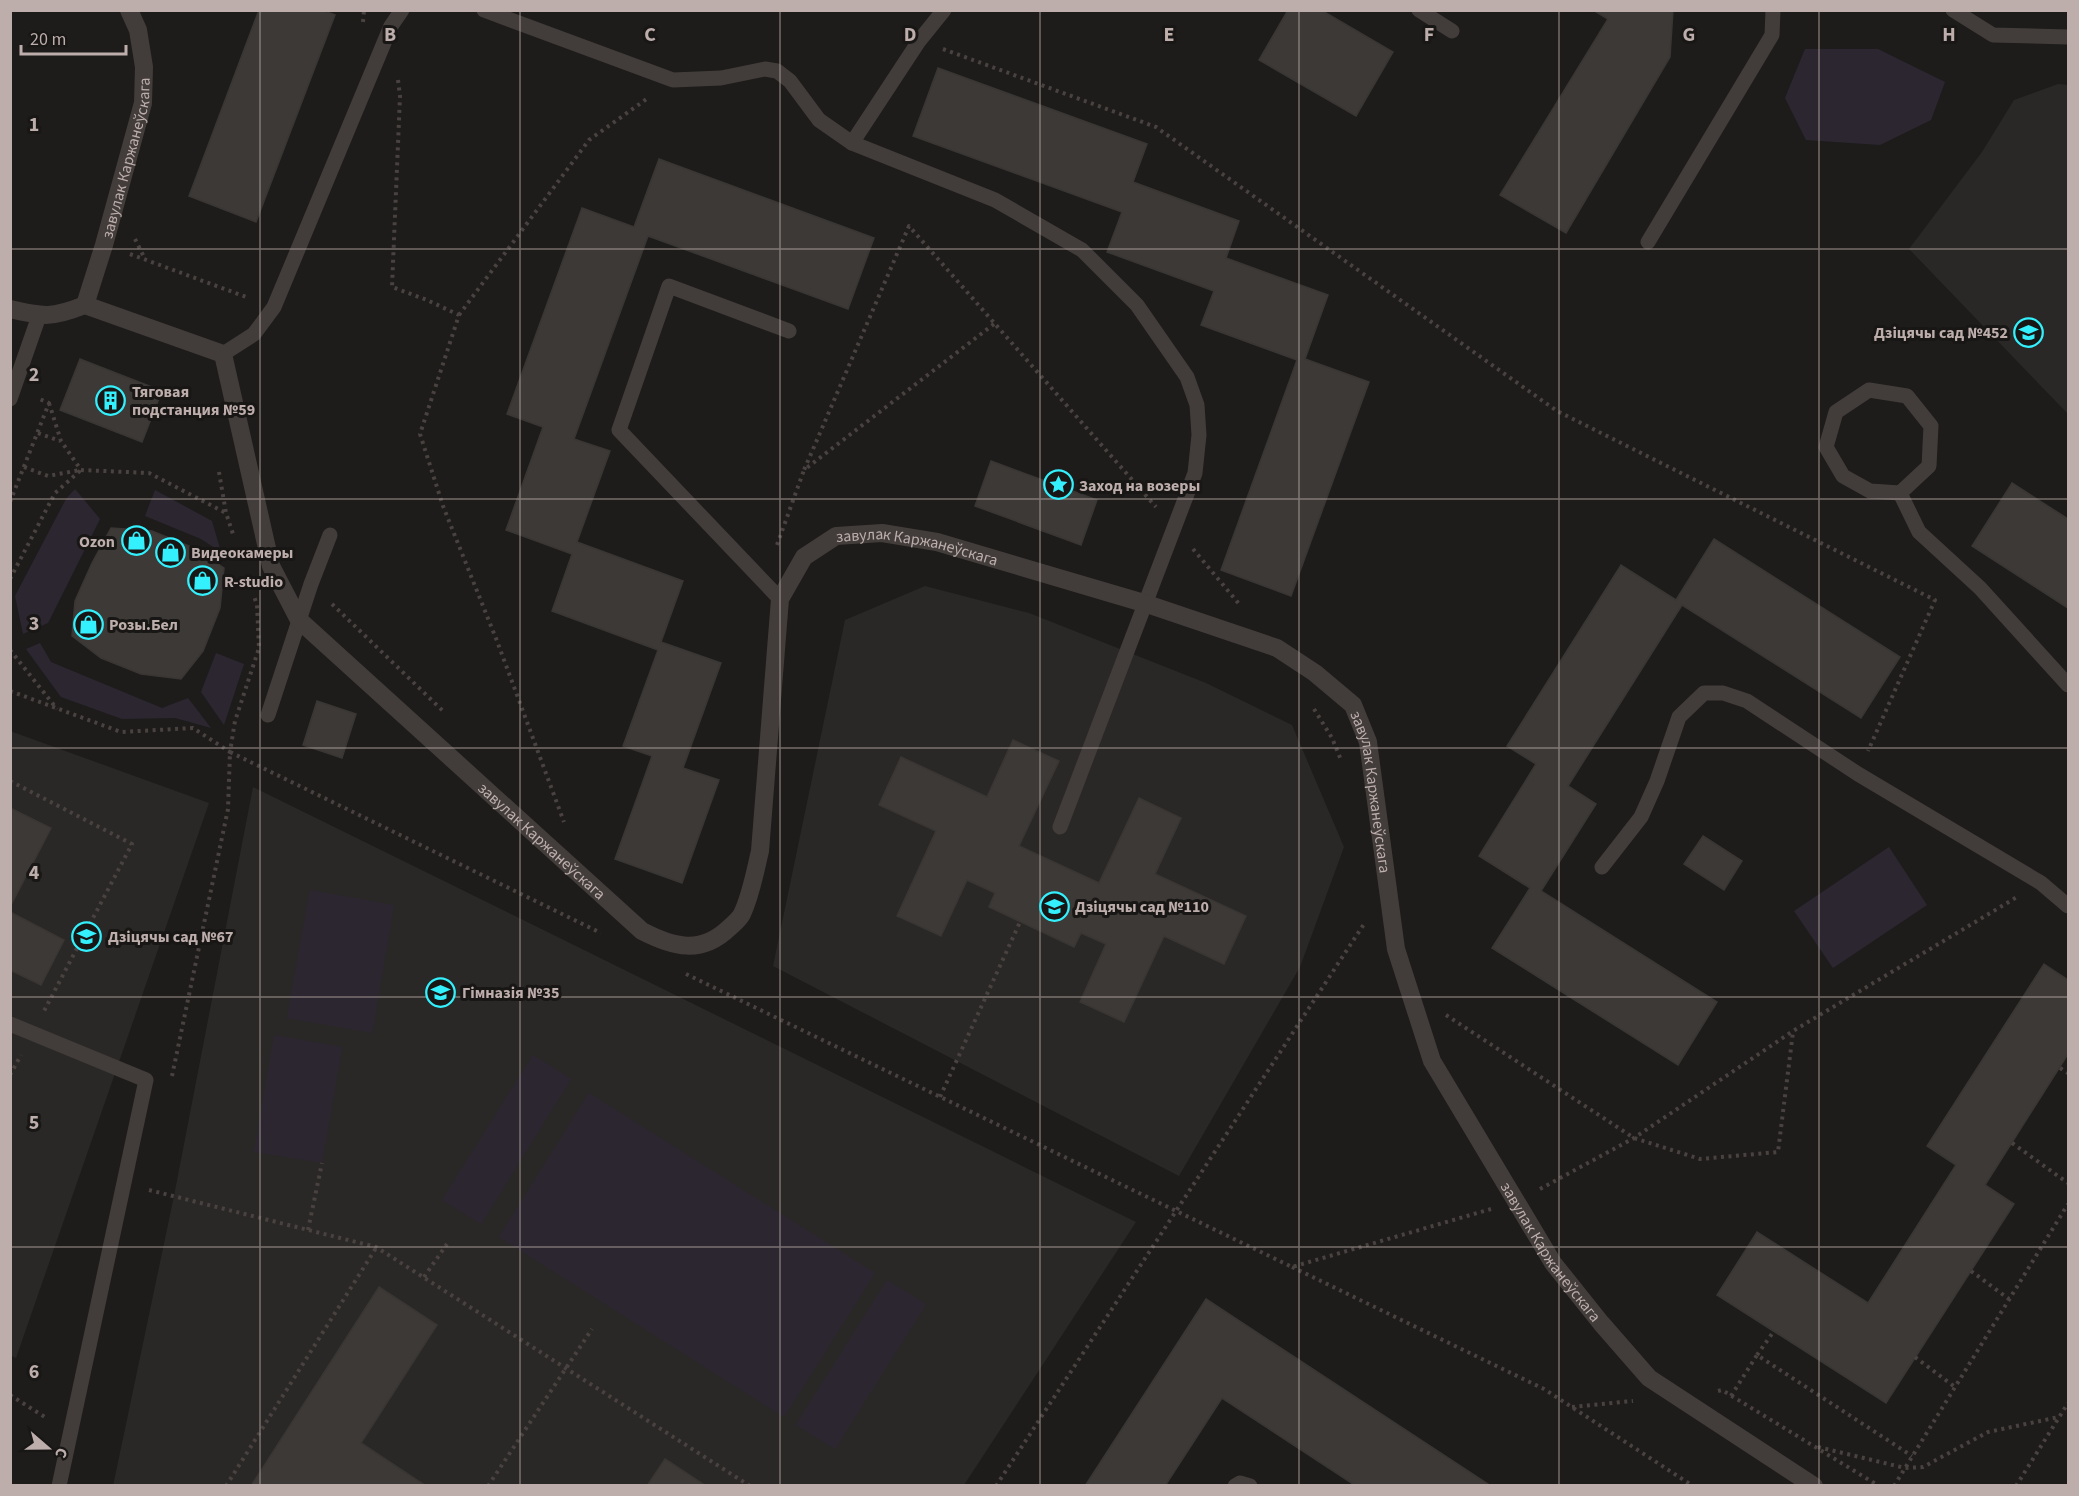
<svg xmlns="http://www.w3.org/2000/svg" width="2079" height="1496" font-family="'Source Sans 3',sans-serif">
<rect width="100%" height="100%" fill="#1d1c1a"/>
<g fill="#2a2826">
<path d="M2058,84l10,1v329l-159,-165 73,-97 32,-52z"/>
<path d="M925,586l104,27 177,70 86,42 52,122 -44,120 -121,209 -406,-210 72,-346z"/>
<path d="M10,731l199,72 -193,555 -6,-3z"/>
<path d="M253,787l883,435 -172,263 -851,1 61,-290z"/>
</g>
<g fill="#2c2631">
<path d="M1805,49h73l67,33 -14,38 -51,25 -74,-5 -21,-42z"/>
<path d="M75,489l25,30 -52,104 -25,11 -8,-38 51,-97z"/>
<path d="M155,490l57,31 9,31 -20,-13 -56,-23z"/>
<path d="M40,643l11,19 111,46 26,-10 23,30 -36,-10 -53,1 -61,-22 -35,-48z"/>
<path d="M216,653l28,11 -20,61 -23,-33z"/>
<path d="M1889,847l38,58 -94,63 -39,-57z"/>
<path d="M310,890l84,15 -22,128 -85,-15z"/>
<path d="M274,1035l68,12 -20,116 -68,-11z"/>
<path d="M533,1055l38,24 -90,145 -39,-24z"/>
<path d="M589,1093l286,180 -91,144 -285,-180z"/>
<path d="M887,1280l39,24 -91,145 -39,-24z"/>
</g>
<g fill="#3c3937" stroke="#393634" stroke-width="1.5">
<path d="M259,10h63l13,5 -79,207 -67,-26z"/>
<path d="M1288,10h33l72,42 -37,64 -97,-56z"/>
<path d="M1593,10h80l-3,47 -104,176 -66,-38 108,-176z"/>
<path d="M938,68l209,76 -14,38 106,39 -13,37 102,37 -23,64 64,23 -78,214 -70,-26 76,-210 -96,-35 13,-34 -107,-39 15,-40 -209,-76z"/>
<path d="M659,159l215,79 -26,71 -200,-73 -74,203 36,12 -33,91 106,39 -22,61 60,21 -38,105 36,12 -37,103 -67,-24 37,-103 -29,-10 35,-96 -106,-39 20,-57 -66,-24 37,-103 -36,-13 75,-206 52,19z"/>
<path d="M80,359l82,32 -20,51 -82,-32z"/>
<path d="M991,461l106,39 -16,45 -106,-39z"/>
<path d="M2012,483l56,36v89l-96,-62z"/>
<path d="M111,528l41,3 44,18 28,19 -4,40 -17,43 -22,28 -40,-5 -40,-16 -29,-22 3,-35 17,-38z"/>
<path d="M1714,539l186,118 -39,61 -179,-113 -114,181 28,18 -55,87 176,111 -39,63 -186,-117 38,-60 -51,-32 57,-92 -29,-18 114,-181 55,35z"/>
<path d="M317,701l39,13 -14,44 -39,-13z"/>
<path d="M1013,740l46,21 -40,85 80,37 40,-85 42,20 -26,56 91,42 -22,48 -60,-28 -40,86 -44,-20 26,-58 -25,-11 -7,14 -85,-40 6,-14 -28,-13 -26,56 -44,-20 39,-85 -57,-26 22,-48 86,40z"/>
<path d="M10,808l41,20 -41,79z"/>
<path d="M1703,836l39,25 -18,29 -40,-26z"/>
<path d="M10,912l54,28 -23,45 -31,-15z"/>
<path d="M2044,964l24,16v74l-83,131 29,19 -128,199 -169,-108 40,-63 111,71 88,-138 -29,-19z"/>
<path d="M379,1287l58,38 -76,118 65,43h-175z"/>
<path d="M1206,1299l285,187h-135l-134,-88 -57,88h-80z"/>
<path d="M665,1459l41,27h-59z"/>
</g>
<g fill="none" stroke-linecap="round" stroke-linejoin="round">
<g stroke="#494241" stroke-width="4" stroke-dasharray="3 4.5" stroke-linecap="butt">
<path d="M363,22l1,-12"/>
<path d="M943,49l213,78 401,284 378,189 -67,151"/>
<path d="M398,80l2,16 -8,191 35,13 32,15 -39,119 23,72 54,135 67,181"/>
<path d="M135,239l10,20"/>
<path d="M130,254l119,44"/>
<path d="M459,315l130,-175 59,-42"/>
<path d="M994,324l-190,146 105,-244 247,281"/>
<path d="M49,403l12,38 20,29 68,3 77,40"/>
<path d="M38,433l22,8"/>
<path d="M24,467l24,9 32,-6"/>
<path d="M219,472l7,41 8,24"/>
<path d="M10,502l39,-99 -12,-5"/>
<path d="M777,545l27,-75"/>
<path d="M1193,549l47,56"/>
<path d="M10,579l45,-86 26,-23"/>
<path d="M332,604l111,107"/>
<path d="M10,650l47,59"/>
<path d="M10,691l111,41 72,-4 37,24 5,-31 24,-73 -2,-43 -3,-9"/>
<path d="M1314,709l18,29 9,22"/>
<path d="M10,781l122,63 -88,167"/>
<path d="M686,974l606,293 199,-58"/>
<path d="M1446,1015l188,123 66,21 78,-7 15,-120"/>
<path d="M2060,1068l8,5"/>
<path d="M10,1075l11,-20"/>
<path d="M172,1076l56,-267 2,-57 371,181"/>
<path d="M940,1097l80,-175"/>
<path d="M2012,1143l56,40"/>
<path d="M1540,1189l94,-51 159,-107 224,-134"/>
<path d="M149,1190l227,57 374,239"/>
<path d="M308,1230l14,-67"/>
<path d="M1292,1267l252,122 149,97"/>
<path d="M1971,1271l38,28"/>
<path d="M424,1277l23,-33"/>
<path d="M1757,1355l17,-24"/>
<path d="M1915,1357l40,30"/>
<path d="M1718,1391l4,-1 157,96"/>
<path d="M10,1395l38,24"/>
<path d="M1731,1396l26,-41 155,101"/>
<path d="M1572,1407l61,-6"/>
<path d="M1818,1447l87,21 18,-1 65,-35 71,-15"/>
<path d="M226,1486l150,-238"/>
<path d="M488,1486l104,-157"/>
<path d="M996,1486l368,-562"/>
<path d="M1894,1486l174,-282"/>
<path d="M2016,1486l52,-83"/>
</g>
<g stroke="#423d3b" stroke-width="15">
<path d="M484,10l189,70 48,-2 44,-9 12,2 13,10 29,39 33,23 143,57 87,50 55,55 50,72 10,28 2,30 -4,38 -135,354"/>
<path d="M1419,10l33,21"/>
<path d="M1953,10l40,25 75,2"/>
<path d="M852,143l67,-102 25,-31"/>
<path d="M1648,242l124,-207 1,-25"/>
<path d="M223,354l31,-20 20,-27 117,-281 11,-16"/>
<path d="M1869,390l38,6 24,30 -2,40 -29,27 -30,-2 -27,-15 -17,-29 10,-35z"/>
<path d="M10,399l29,-83"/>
<path d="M1900,493l19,39 61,56 88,97"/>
<path d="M780,599l-161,-169 50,-144 120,45"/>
<path d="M268,715l43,-131 19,-49"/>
<path d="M1602,867l39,-50 16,-36 22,-64 25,-24h19l24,8 111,73 183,109 27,23"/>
<path d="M10,1024l136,56 -87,406"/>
<path d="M1235,1486l5,-3 10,3"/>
</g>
<g stroke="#423d3b" stroke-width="18">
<path id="s1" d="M85,305l19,-60 39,-142 1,-36 -6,-37 -9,-20"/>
<path id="s2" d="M10,309c34,8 42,9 75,-4l138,49 48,212 28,54 343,311c31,16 59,24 87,-3 4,-4 10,-8 13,-14 9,-19 13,-42 18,-63l20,-252 24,-42 32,-21 46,-3 55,9 210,62 130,44 38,25 38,32 15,37 28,207 36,112 121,202 48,60 48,55 165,108"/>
</g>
</g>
<path fill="none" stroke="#bdaeac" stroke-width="1.5" stroke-opacity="0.55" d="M260,10v1476M520,10v1476M780,10v1476M1040,10v1476M1299,10v1476M1559,10v1476M1819,10v1476M10,249h2058M10,499h2058M10,748h2058M10,997h2058M10,1247h2058"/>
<defs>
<symbol id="school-ring" viewBox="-11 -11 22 22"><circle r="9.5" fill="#181715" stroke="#33f0fc" stroke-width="1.5"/><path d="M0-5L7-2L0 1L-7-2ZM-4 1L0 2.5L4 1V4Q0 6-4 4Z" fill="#33f0fc"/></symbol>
<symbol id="building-ring" viewBox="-11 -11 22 22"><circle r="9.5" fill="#181715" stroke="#33f0fc" stroke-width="1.5"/><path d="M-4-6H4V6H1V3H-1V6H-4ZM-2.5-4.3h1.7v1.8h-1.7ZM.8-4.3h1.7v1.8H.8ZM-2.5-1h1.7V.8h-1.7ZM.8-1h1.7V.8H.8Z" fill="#33f0fc"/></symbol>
<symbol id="sight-ring" viewBox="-11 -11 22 22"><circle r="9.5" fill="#181715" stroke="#33f0fc" stroke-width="1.5"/><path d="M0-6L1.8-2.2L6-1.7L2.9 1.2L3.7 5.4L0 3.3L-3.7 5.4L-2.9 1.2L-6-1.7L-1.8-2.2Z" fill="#33f0fc"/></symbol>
<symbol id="shop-ring" viewBox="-11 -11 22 22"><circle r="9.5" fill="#181715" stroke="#33f0fc" stroke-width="1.5"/><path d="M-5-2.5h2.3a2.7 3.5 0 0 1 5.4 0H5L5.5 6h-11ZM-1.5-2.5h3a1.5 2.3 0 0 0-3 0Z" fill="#33f0fc"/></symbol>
</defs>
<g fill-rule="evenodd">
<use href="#school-ring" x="2012" y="316" width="33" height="33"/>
<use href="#building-ring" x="94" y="384" width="33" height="33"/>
<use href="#sight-ring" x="1042" y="468" width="33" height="33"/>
<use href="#shop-ring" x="120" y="524" width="33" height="33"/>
<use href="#shop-ring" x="154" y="536" width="33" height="33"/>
<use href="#shop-ring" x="186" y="564" width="33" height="33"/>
<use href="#shop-ring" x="72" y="608" width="33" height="33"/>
<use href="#school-ring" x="1038" y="890" width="33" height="33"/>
<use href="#school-ring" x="70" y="920" width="33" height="33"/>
<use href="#school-ring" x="424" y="976" width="33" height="33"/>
</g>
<g text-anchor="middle" stroke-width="6" stroke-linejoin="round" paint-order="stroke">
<g font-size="16" fill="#bdaeac" stroke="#181715">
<text dy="6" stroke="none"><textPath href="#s1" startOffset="153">завулак Каржанеўскага</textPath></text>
<text dy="6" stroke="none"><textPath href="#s2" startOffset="1566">завулак Каржанеўскага</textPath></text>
<text dy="6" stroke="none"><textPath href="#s2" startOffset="2126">завулак Каржанеўскага</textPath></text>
<text dy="6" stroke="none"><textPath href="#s2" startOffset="830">завулак Каржанеўскага</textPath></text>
<text dy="6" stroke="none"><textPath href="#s2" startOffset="2628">завулак Каржанеўскага</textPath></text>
</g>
<g font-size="16" font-weight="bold" fill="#bdaeac" stroke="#181715" text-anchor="start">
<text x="2008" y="338" text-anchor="end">Дзіцячы сад №452</text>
<text x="132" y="397">Тяговая<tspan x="132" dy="18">подстанция №59</tspan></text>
<text x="1079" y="491">Заход на возеры</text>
<text x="115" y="547" text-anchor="end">Ozon</text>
<text x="191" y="558">Видеокамеры</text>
<text x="224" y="587">R-studio</text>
<text x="109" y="630">Розы.Бел</text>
<text x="1075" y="912">Дзіцячы сад №110</text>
<text x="108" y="942">Дзіцячы сад №67</text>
<text x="462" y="998">Гімназія №35</text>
</g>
</g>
<g font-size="20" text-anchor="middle" font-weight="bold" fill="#bdaeac" stroke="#181715" stroke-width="6" stroke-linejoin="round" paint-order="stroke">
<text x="390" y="41">B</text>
<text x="650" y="41">C</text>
<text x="910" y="41">D</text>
<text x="1169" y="41">E</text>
<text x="1429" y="41">F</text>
<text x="1689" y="41">G</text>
<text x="1949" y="41">H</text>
<text x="34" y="131">1</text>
<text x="34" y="381">2</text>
<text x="34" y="630">3</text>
<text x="34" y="879">4</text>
<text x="34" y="1129">5</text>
<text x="34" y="1378">6</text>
</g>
<rect width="2079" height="1496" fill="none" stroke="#bdaeac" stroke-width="24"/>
<g transform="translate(48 1448) rotate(110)" stroke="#181715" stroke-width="4.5" paint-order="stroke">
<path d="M0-4.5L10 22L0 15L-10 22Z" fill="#bdaeac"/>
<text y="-9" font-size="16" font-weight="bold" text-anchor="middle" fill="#bdaeac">С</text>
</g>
<path d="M21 45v9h105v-9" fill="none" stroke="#bdaeac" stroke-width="3"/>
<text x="30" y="45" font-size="18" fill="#bdaeac" stroke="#181715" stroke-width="4.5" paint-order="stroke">20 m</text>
</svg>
